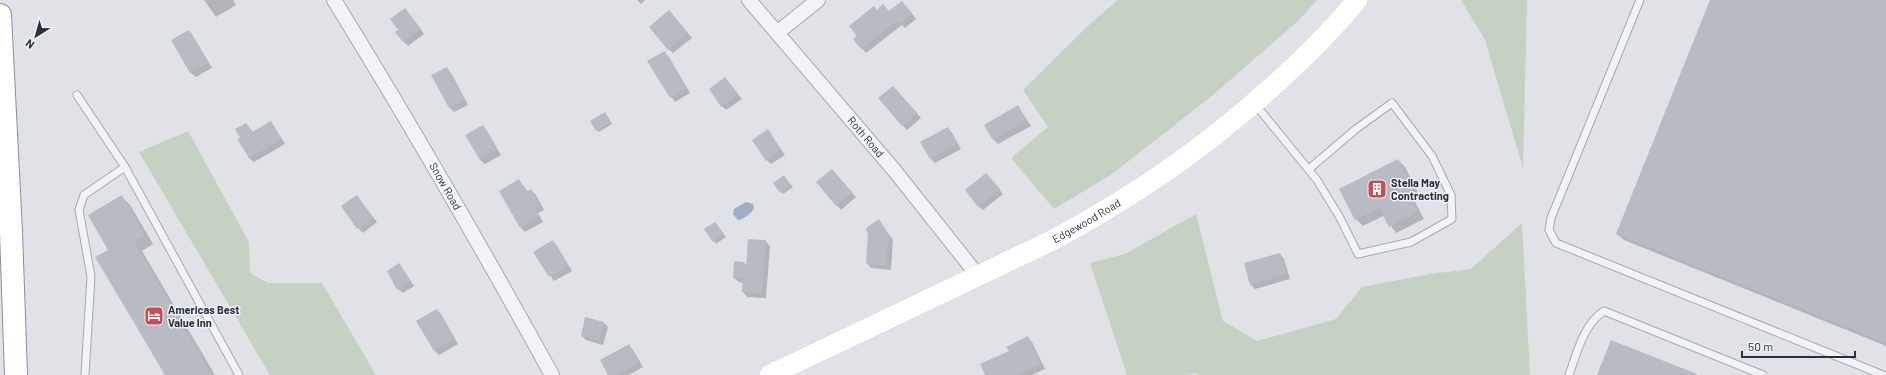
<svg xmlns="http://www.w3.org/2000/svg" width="1886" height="375" font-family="Barlow,sans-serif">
<rect width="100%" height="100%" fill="#e0e2e8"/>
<g fill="#c5d1c2">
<path d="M1118,0h199l-18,20 -86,75 -101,79 -58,35 -43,-51 37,-31 -25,-37 70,-69z"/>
<path d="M1461,0h66l-4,168 -38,-128z"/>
<path d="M188,131l61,111 1,31 18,10h54l54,92h-106l-131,-223z"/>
<path d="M1196,214l27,107 34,20 79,-22 26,-32 68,-13 41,-5 51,-46 8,152h-332l-2,-2 -9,2h-60l-37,-112 35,-9z"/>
</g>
<path fill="#9eaec5" d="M746,202l7,2 1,4c-2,5 -10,11 -16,12l-5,-6 1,-5z"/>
<g fill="#0003">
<path d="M204,0h29l3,5 -20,12z"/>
<path d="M637,0h8l-4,4z"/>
<path d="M1711,0h175v346l-262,-106 -7,-6z"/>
<path d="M906,6l10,13 -11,9 -3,-3 -36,28 -12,-14 23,-28 12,1z"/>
<path d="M405,9l19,25 -16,12 -5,-5 -3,-11z"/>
<path d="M669,11l23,27 -19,15 -5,-4z"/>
<path d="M189,31l4,5 19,32 -16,9 -5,-4 -19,-32z"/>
<path d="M665,53l4,4 21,36 -15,9 -26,-40z"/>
<path d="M446,68l5,5 17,32 -14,7 -5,-5z"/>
<path d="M725,78l17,21 -16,11 -4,-4z"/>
<path d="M897,91l24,27 -14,12 -28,-32z"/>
<path d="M1018,106l13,20 -33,18 -5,-5z"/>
<path d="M605,113l7,11 -13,8 -2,-2z"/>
<path d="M271,122l14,22 -31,18 -5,-4 -8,-20 5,-14 7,8z"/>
<path d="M483,127l4,4 14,24 -16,9 -5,-4z"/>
<path d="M948,128l4,5 9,16 -26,14 -4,-4 -9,-17z"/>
<path d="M768,131l17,24 -14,9 -4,-4z"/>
<path d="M1398,160l7,7 15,30 -6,3 10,19 -28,14 -13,-17 -20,10 -7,-7 -15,-30z"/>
<path d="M836,175l20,22 -15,13 -4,-5z"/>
<path d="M786,179l7,8 -10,7 -2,-2z"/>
<path d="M991,179l12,15 -20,16 -5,-4z"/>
<path d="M519,180l9,12 3,-2 5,5 8,15 -6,3 5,9 -18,10 -4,-4 -21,-37z"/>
<path d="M357,196l20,26 -14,11 -5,-5z"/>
<path d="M122,197l8,8 23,39 -11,7 73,124h-49l-56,-125z"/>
<path d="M878,220l15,20 -2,30 -20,-2 -4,-5z"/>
<path d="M715,223l11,14 -10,7 -10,-15z"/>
<path d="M553,241l4,5 15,25 -18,10 -19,-29z"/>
<path d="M765,241l5,5 -4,52 -19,-1 -4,-5 1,-9 -5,-1 -5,-4 13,-12z"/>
<path d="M1280,254l4,5 6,20 -35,10 -4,-4z"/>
<path d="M399,265l15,21 -11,7 -5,-4z"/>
<path d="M436,310l5,4 17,30 -19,11 -4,-4 -18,-30z"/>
<path d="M603,322l5,5 -5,18 -17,-5 -4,-4z"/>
<path d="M1028,338l4,4 13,27 -13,6h-46z"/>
<path d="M629,345l4,5 10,17 -14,8h-20z"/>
</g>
<g fill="#b7bbc4">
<path d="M1710,0h176v343l-270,-109z"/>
<path d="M902,1l10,13 -12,10 -3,-3 -36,28 -8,-10 4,-3 -8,-10 25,-20 3,4 6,-6 6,7z"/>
<path d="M405,8l16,21 -18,13 -8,-10 3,-2 -8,-11z"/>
<path d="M669,10l19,23 -20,17 -19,-23z"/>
<path d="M189,30l19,33 -18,10 -19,-33z"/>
<path d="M665,51l21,37 -16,10 -23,-37z"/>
<path d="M447,67l17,33 -15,8 -18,-33z"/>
<path d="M725,77l13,17 -17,13 -12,-18z"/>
<path d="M893,86l24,27 -15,13 -24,-28z"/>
<path d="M1018,105l9,16 -34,19 -9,-15z"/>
<path d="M605,112l6,10 -15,9 -6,-10z"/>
<path d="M271,121l11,18 -33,19 -12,-19 3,-1 -5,-9 11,-6 6,9z"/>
<path d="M483,125l14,25 -17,10 -15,-25z"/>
<path d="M948,127l10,17 -28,15 -10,-17z"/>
<path d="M768,129l13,21 -15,11 -14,-21z"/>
<path d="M1398,159l16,31 -6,3 10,19 -29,15 -10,-19 -24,12 -16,-31z"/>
<path d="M832,169l20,23 -16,14 -20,-24z"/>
<path d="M986,173l14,16 -22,18 -13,-17z"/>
<path d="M784,175l7,10 -11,8 -7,-10z"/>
<path d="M519,179l7,13 5,-3 9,16 -5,3 5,9 -20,11 -21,-37z"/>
<path d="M122,195l23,41 -11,6 78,133h-47l-70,-118 13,-7 -20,-35z"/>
<path d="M357,195l16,23 -16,11 -16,-23z"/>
<path d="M879,219l10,16 -3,31 -20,-2 2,-30 -2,-6z"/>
<path d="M715,222l9,12 -11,8 -9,-13z"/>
<path d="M748,239l18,1 -4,54 -20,-2 1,-13 -10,-1 1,-17 10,1 2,3z"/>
<path d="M553,240l15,26 -19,11 -16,-25z"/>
<path d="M1280,253l6,21 -36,11 -6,-22z"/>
<path d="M399,263l12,18 -14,9 -10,-19z"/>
<path d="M437,309l18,30 -21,12 -18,-30z"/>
<path d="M585,317l19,5 -5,19 -18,-5z"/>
<path d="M1028,336l13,28 -23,11h-33l-5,-11 29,-13 -3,-4z"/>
<path d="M1611,340l86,34v1h-100z"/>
<path d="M629,344l10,19 -22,12h-9l-8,-15z"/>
</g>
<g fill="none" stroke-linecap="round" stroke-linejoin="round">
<defs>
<g id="lane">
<path d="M1640,0l-89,218 -2,12 7,13 327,132"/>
<path d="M77,95l48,72 114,208"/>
<path d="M1255,104l62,76 22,36 19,38 53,-12 41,-23 -1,-24 -19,-39 -40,-53 -36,26 -47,40"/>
<path d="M85,375l6,-99 -12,-66 5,-15 41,-28"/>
<path d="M1569,375c8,-22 14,-50 35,-64l159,64"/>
</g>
<g id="street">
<path id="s1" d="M334,0c76,123 148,248 218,375"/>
<path id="s2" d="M749,0l145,170 85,107"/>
<path d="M777,33l41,-33"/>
</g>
<path id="highway" d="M0,15l11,217 5,143"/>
</defs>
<use href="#lane" stroke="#a6a9b2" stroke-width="9"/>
<use href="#street" stroke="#a6a9b2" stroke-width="16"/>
<use href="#highway" stroke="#888f9d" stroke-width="24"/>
<use href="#lane" stroke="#f2f3f6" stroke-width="7"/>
<use href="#street" stroke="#f2f3f6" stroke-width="14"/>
<path stroke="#fff" stroke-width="20" id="s3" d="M770,375l283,-135c82,-44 150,-91 219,-153 30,-27 60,-56 85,-87"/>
<use href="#highway" stroke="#fff" stroke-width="22"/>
</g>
<defs>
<symbol id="building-square" viewBox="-11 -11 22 22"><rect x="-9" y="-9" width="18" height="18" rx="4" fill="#c34f59" stroke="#eff1f5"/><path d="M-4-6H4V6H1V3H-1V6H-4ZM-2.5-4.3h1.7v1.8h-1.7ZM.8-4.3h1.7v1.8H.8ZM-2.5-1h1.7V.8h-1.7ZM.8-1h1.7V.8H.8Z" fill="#fff"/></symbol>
<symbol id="hotel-square" viewBox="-11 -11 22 22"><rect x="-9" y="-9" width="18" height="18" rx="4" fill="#c34f59" stroke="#eff1f5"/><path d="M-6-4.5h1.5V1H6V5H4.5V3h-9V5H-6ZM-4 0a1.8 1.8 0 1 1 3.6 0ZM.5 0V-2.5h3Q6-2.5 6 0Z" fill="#fff"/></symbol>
</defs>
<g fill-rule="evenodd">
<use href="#building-square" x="1366" y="178" width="22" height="22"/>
<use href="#hotel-square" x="143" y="305" width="22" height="22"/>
</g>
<g text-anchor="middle" stroke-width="3" stroke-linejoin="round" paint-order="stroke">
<g font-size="11" fill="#2a303e" stroke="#eff1f5">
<text dy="4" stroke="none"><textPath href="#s2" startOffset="180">Roth Road</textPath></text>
<text dy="4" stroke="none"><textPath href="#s1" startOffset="217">Snow Road</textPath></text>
<text dy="4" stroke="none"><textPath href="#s3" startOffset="352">Edgewood Road</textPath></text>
</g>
<g font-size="11" font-weight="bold" fill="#2a303e" stroke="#eff1f5" text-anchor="start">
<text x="1391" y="187">Stella May<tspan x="1391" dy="13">Contracting</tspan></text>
<text x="168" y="314">Americas Best<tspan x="168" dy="13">Value Inn</tspan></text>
</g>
</g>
<g transform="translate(36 36) rotate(217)" stroke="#eff1f5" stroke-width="3" paint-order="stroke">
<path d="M0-3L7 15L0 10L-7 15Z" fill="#2a303e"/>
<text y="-6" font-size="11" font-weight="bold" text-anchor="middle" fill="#2a303e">N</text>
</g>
<path d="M1742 351v6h113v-6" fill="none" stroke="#2a303e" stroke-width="2"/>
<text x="1748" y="351" font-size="12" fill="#2a303e" stroke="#eff1f5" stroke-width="3" paint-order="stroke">50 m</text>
</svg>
